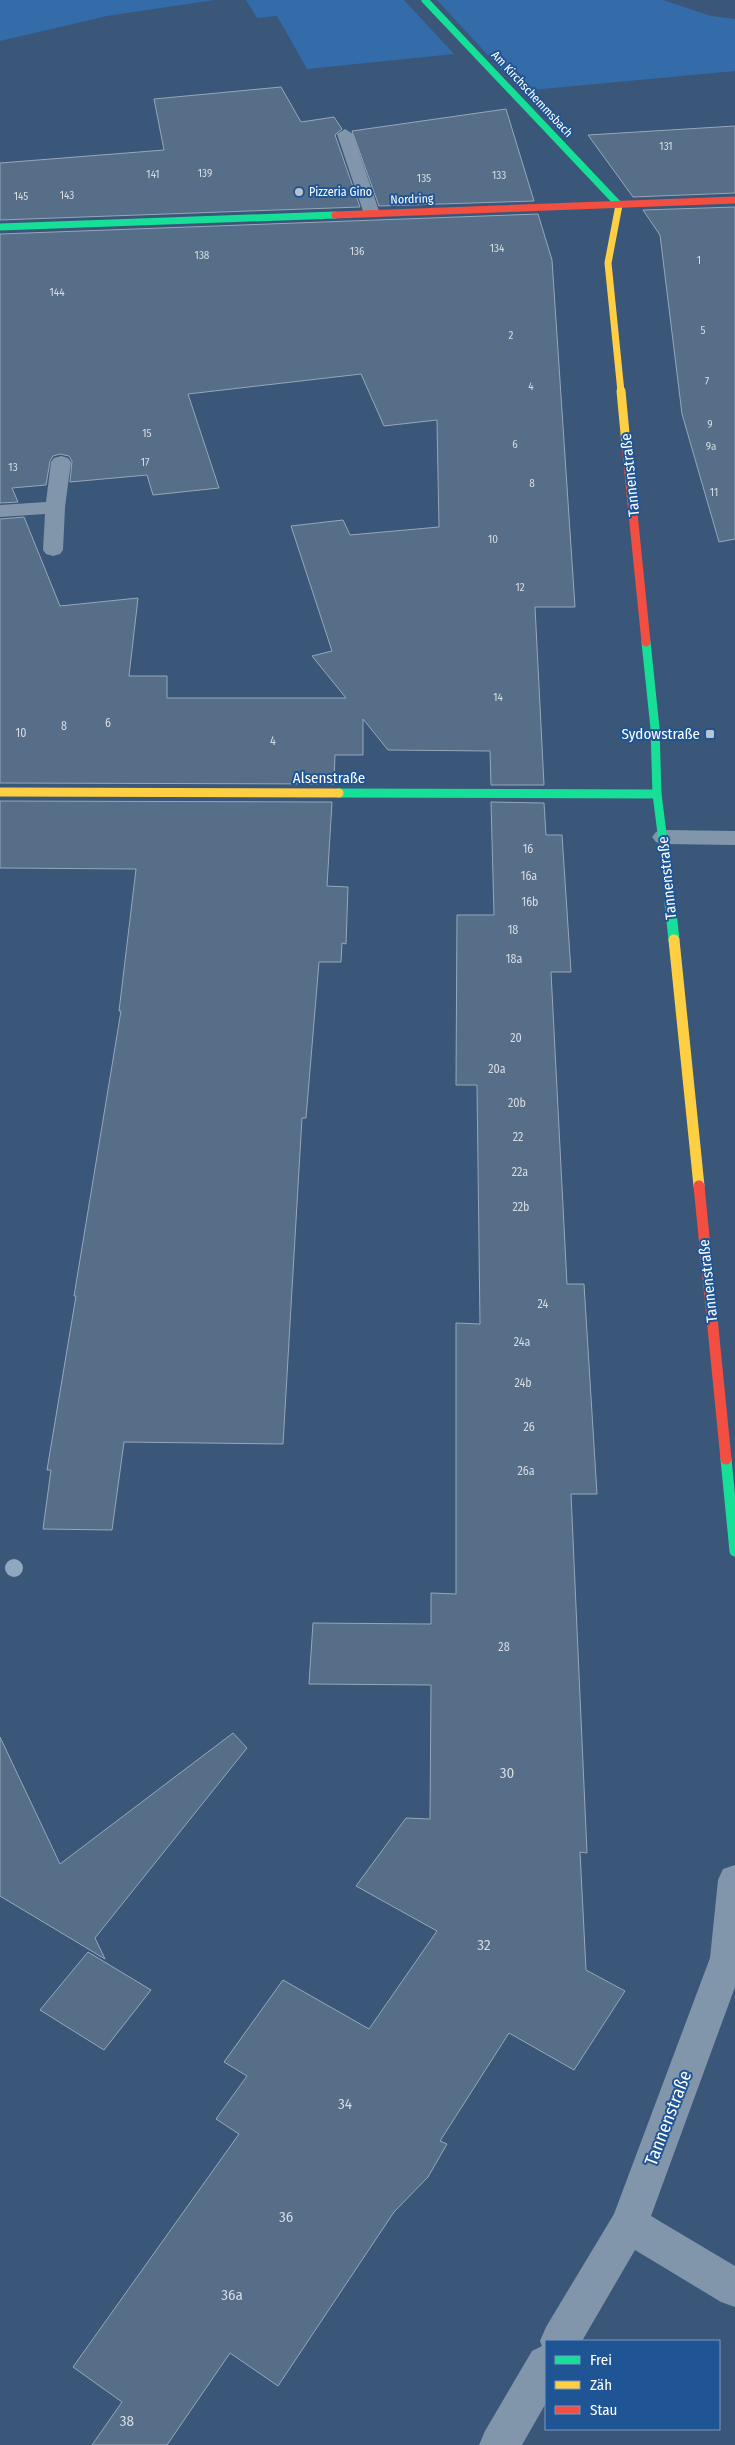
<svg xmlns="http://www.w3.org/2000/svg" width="735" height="2445" font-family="'Fira Sans Condensed',sans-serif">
<rect width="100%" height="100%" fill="#3a5779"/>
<g fill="#336ca9">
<path d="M0,0h214l-107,16 -107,25z"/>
<path d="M246,0h158l50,54 -147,15 -30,-53 -20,2z"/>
<path d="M437,0h226l48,16 24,3v52l-214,20z"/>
</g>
<g fill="#566e88" stroke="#96a7ba">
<path d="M281,87l20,35 33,-5 8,12 -7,6 25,72 -360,13v-57l164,-13 -10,-51z"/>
<path d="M506,109l28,92 -155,5 -27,-75z"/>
<path d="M735,126v67l-102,4 -45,-62z"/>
<path d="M735,207v332l-16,3 -37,-128 -22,-179 -17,-25z"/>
<path d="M538,214l14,46 23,347h-40l9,178h-53l-1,-34 -102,-1 -25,-31v36h-28l-1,29 -334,-1v-264l24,-2 36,89 78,-8 -9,78h38v22h179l-34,-42 20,-5 -41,-125 52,-6 7,15 89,-8 -2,-107 -53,6 -23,-52 -173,20 31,94 -66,7 -6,-20 -77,7 2,-21 -3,-5 -9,-2 -7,2 -3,5 -4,24 -34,3 6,14 -18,1v-269z"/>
<path d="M0,801l332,1 -5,84 21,1 -2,57 -4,-1 -1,19h-22l-13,156h-4l-19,326 -159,-2 -12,88 -69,-1 8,-59h-4l29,-174h-2l47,-285h-2l17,-142 -136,-1z"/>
<path d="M491,802l53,1 2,32h16l9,137h-20l16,312h17l13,210h-26l16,359 -7,-1 6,118 39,21 -51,79 -65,-37 -69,108 7,3 -19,33 -34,35 -116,174 -48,-33 -63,92h-75l30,-43 -49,-35 166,-233 -23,-15 31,-43 -23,-14 59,-82 86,49 68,-98 -81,-45 50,-68 24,1 1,-134 -122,-1 4,-61 118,1v-31l25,1v-271l24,1 -3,-239h-21l1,-170h37z"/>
<path d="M233,1733l14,15 -152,190 10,21 -105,-63v-159l60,127z"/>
<path d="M88,1952l63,38 -47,60 -64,-40z"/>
</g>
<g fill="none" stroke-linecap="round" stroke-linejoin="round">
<path fill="#8296ab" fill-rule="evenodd" d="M345,129l8,5 27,80 -2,3h-12l-2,-3 -27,-80z"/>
<g fill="#8296ab" fill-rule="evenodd">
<path d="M61,456l7,2 3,4 -6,45 -2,43 -3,4 -7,2 -7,-2 -3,-4 2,-36 -45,3v-12l46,-3 5,-40 3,-4z"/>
<path d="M664,830l71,1v14l-71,-1 -8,-2 -4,-5 4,-5z"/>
<path d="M735,1865v122l-84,229 84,50v41l-14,-5 -86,-52 -53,91h-36v62l-24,42h-43l6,-14 47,-80 10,-5 -2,-5 6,-14 68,-113 96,-256 8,-78 5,-11z"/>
</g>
<g stroke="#16e098" stroke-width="7">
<path d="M425,0l194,205"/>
<path d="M0,227l335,-12"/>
</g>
<g stroke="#16e098" stroke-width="9">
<path d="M646,642l9,86 2,66 14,110"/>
<path d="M339,793l318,1"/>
</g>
<g stroke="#16e098" stroke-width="11">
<path d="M670,903l4,37"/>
<path d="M726,1459l9,92"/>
</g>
<path stroke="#ffcf43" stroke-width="7" d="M619,205l-11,58 13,129"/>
<g stroke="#ffcf43" stroke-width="9">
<path d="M621,391l5,53"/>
<path d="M0,792l339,1"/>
</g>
<path stroke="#ffcf43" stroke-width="11" d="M674,940l25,246"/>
<path stroke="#f24e42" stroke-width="7" d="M335,215l400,-15"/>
<path stroke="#f24e42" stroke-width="9" d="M626,444l20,198"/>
<path stroke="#f24e42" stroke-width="11" d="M699,1186l27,273"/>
</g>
<circle fill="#90a7c0" cx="14" cy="1568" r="9"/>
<g fill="#bac4d0" stroke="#1f5594" stroke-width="2">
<circle cx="299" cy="192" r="5"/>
<rect x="705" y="729" width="10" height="10" rx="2.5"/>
</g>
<g text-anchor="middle" stroke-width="4" stroke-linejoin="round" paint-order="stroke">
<g font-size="11" fill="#d5dbe1">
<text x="666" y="150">131</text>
<text x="205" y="177">139</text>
<text x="153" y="178">141</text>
<text x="499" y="179">133</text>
<text x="424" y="182">135</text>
<text x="67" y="199">143</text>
<text x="21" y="200">145</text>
<text x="497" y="252">134</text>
<text x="357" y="255">136</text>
<text x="202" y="259">138</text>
<text x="699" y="264">1</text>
<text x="57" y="296">144</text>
<text x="703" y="334">5</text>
<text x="511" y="339">2</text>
<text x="707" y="385">7</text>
<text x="531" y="390">4</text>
<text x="710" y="428">9</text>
<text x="147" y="437">15</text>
<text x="515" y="448">6</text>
<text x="711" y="450">9a</text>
<text x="145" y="466">17</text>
<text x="13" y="471">13</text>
<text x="532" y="487">8</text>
<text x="714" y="496">11</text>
<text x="493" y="543">10</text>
<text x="520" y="591">12</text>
<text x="498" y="701">14</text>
</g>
<g font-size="12" fill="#fff" stroke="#1f5594">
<text transform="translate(532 94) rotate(47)" y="4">Am Kirchschemmsbach</text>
<text transform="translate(412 199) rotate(-2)" y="4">Nordring</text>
</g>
<g font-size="12" fill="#fff" stroke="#1f5594" text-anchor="start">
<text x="309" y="196">Pizzeria Gino</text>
</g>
<g font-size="12" fill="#d5dbe1">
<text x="108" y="727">6</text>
<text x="64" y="730">8</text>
<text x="21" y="737">10</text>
<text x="273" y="745">4</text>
<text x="528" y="853">16</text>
<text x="529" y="880">16a</text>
<text x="530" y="906">16b</text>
<text x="513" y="934">18</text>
<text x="514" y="963">18a</text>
<text x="516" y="1042">20</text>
<text x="497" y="1073">20a</text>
<text x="517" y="1107">20b</text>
<text x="518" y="1141">22</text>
<text x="520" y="1176">22a</text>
<text x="521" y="1211">22b</text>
<text x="543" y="1308">24</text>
<text x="522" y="1346">24a</text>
<text x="523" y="1387">24b</text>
<text x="529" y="1431">26</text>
<text x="526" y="1475">26a</text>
<text x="504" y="1651">28</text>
</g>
<g font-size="15" fill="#fff" stroke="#1f5594">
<text transform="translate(630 475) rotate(-96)" y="5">Tannenstraße</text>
<text x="329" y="783">Alsenstraße</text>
<text transform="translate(667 878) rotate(-96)" y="5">Tannenstraße</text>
<text transform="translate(708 1281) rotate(-96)" y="5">Tannenstraße</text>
</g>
<g font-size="15" fill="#fff" stroke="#1f5594" text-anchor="end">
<text x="700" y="739">Sydowstraße</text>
</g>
<g font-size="15" fill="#d5dbe1">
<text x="507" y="1778">30</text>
<text x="484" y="1950">32</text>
<text x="345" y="2109">34</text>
<text x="286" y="2222">36</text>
<text x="232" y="2300">36a</text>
<text x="127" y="2426">38</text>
</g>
<g font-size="18" fill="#fff" stroke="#1f5594">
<text transform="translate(668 2118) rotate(-69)" y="6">Tannenstraße</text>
</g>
</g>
<rect x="545" y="2340" width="175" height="90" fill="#1f5594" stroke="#7999bf"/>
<rect x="555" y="2356" width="25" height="8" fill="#16e098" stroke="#7999bf"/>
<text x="590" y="2365" font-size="15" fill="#ffffff">Frei</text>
<rect x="555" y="2381" width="25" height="8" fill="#ffcf43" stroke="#7999bf"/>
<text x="590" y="2390" font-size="15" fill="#ffffff">Zäh</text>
<rect x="555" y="2406" width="25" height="8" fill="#f24e42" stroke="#7999bf"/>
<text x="590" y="2415" font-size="15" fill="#ffffff">Stau</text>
</svg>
